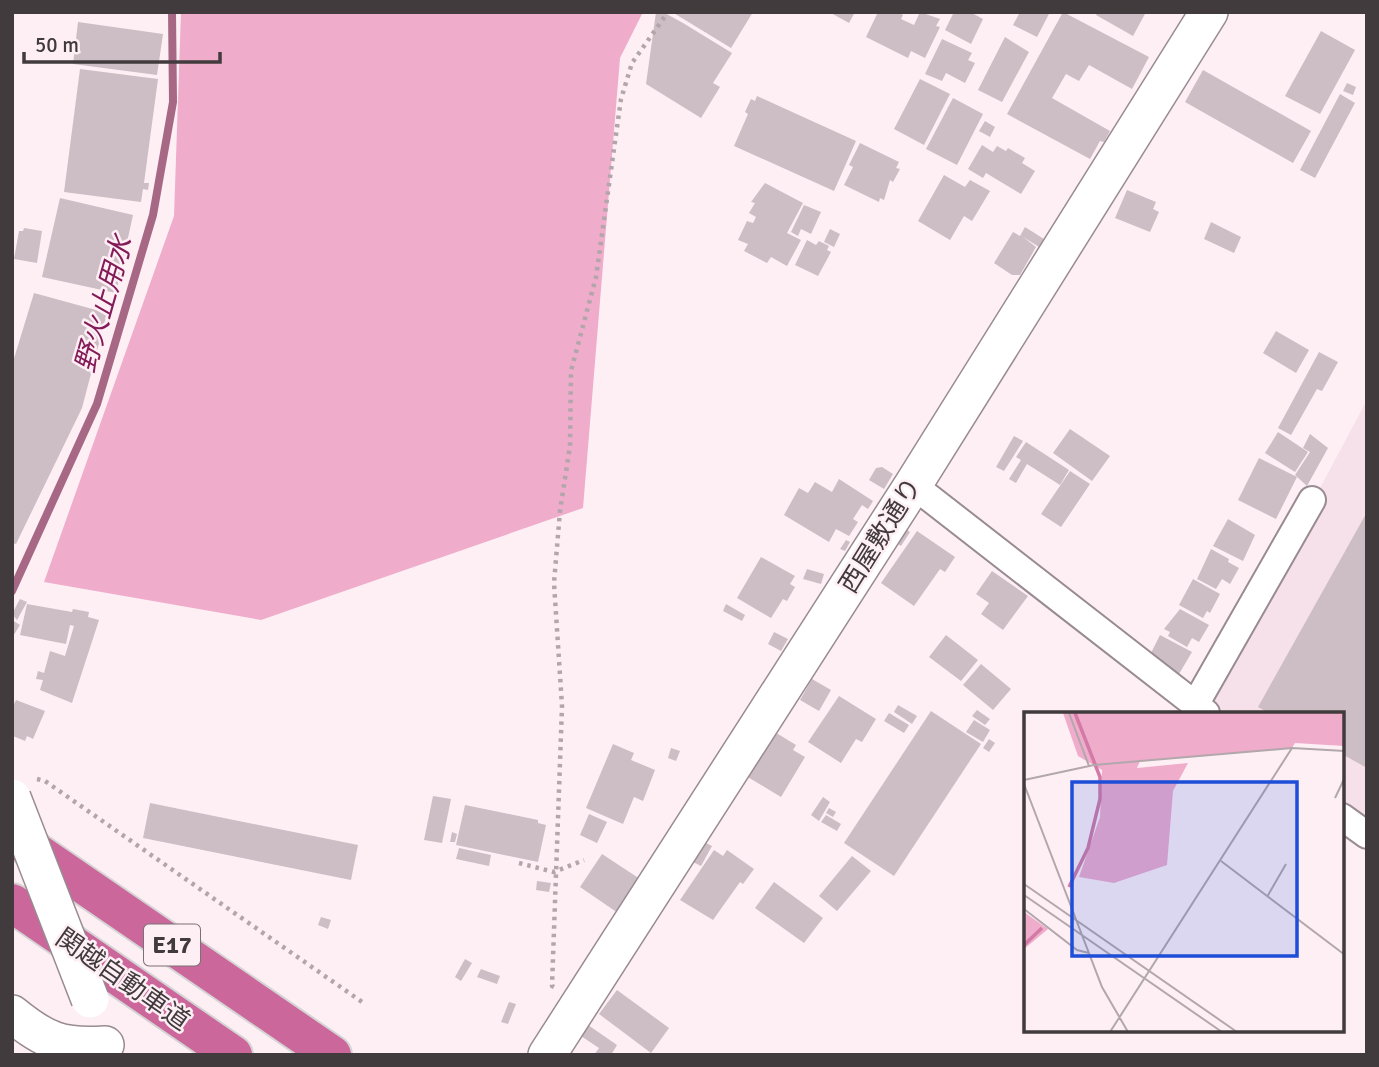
<svg xmlns="http://www.w3.org/2000/svg" width="1379" height="1067" font-family="Signika,'Noto Sans JP',sans-serif">
<rect width="100%" height="100%" fill="#feeff5"/>
<path fill="#f6e0e9" d="M1367,400v420l-25,-18v-89h-121l-9,-6 -3,-11z"/>
<path fill="#efaccb" d="M181,12h462l-23,46 -37,450 -322,112 -217,-38 130,-366z"/>
<g fill="none" stroke-linecap="round" stroke-linejoin="round">
<path stroke="#a76886" stroke-width="8" d="M12,591l85,-187 56,-189 20,-113 -1,-90"/>
</g>
<g fill="#ccbec4">
<path d="M656,12h7l20,11 49,30 -19,30 7,4 -19,31 -55,-34z"/>
<path d="M672,12h81l-22,36z"/>
<path d="M829,12h26l-6,11z"/>
<path d="M878,12h20l5,3 -2,4 13,6 6,-13 20,7 -4,7 4,1 -15,31 -14,-7 -3,7 -42,-21z"/>
<path d="M954,12h16l13,7 -12,25 -26,-14z"/>
<path d="M1020,12h30l-13,25 -24,-12z"/>
<path d="M1063,12l86,45 -17,32 -43,-24 -10,16 -13,-7 -14,24 58,33 -6,11 -4,-1 -10,18 -83,-45z"/>
<path d="M1098,12h48l-13,24 -37,-21z"/>
<path d="M78,22l85,12 -6,41 -84,-11z"/>
<path d="M1321,31l34,19 -35,64 -35,-18z"/>
<path d="M1005,37l24,15 -27,50 -24,-12z"/>
<path d="M942,39l30,14 -4,7 7,3 -10,20 -19,-10 -4,8 -17,-7z"/>
<path d="M80,69l78,10 -14,104h5l-1,7 -5,-1 -2,13 -77,-10z"/>
<path d="M1203,70l108,61 -18,32 -108,-61z"/>
<path d="M920,79l30,15 -26,51 -30,-16z"/>
<path d="M1347,83l9,4 -3,8 -10,-4z"/>
<path d="M1340,94l15,9 -40,75 -15,-8z"/>
<path d="M757,96l99,45 -22,50 -100,-45 14,-32 -3,-2 6,-13 4,2z"/>
<path d="M953,98l30,16 -26,51 -31,-16z"/>
<path d="M985,121l10,6 -5,10 -11,-6z"/>
<path d="M860,143l39,19 -3,6 4,1 -7,13 -3,-2 -6,20 -4,-2 -1,4 -35,-17 9,-18 -4,-2z"/>
<path d="M982,145l11,7 4,-6 9,5 2,-3 17,10 -3,5 13,8 -14,23 -35,-21 -3,5 -15,-9z"/>
<path d="M944,175l21,12 5,-7 20,11 -18,30 -8,-5 -14,24 -32,-19z"/>
<path d="M765,183l38,20 -16,30 14,7 -14,26 -16,-9 -4,6 -23,-12 4,-7 -10,-4 9,-19 6,2 3,-6 -7,-4 6,-10 -4,-1z"/>
<path d="M1127,190l29,12 -3,7 6,3 -9,20 -35,-14z"/>
<path d="M60,198l73,17 -17,78 -74,-16z"/>
<path d="M804,205l17,7 -10,22 -10,-5 -3,7 -7,-4z"/>
<path d="M1211,222l30,15 -7,16 -30,-14z"/>
<path d="M1025,227l19,12 -5,8 -16,-10 13,10 -16,28h-8l-18,-12 19,-31 7,4z"/>
<path d="M24,228l18,3 -5,32 -23,-4 5,-28h4z"/>
<path d="M830,229l10,5 -6,13 -10,-5z"/>
<path d="M807,240l9,5 3,-4 10,5 -2,4 4,2 -13,24 -23,-11z"/>
<path d="M34,293l73,20 -25,95 -66,136 -4,-1v-178z"/>
<path d="M1276,331l33,19 -13,23 -33,-20z"/>
<path d="M1319,352l19,10 -16,29 -5,-2 -26,46 -13,-7z"/>
<path d="M1070,429l40,27 -18,25 -39,-28z"/>
<path d="M1278,432l30,20 -13,20 -30,-19z"/>
<path d="M1310,434l18,14 -21,38 -12,-11 15,-23 -7,-4z"/>
<path d="M1014,436l9,5 -19,30 -8,-4z"/>
<path d="M1026,442l43,28 -9,15 -33,-21 -11,19 -7,-4 12,-19 -5,-3z"/>
<path d="M1259,458l38,19 -21,42 -38,-19z"/>
<path d="M882,467l11,7 -9,15 -15,-9 7,-12z"/>
<path d="M1070,471l20,13 -29,43 -20,-13z"/>
<path d="M839,479l34,22 -5,8 -6,-4 -9,14 5,3 -9,14 -13,-7 -7,13 -45,-27 15,-27 9,5 7,-11 17,10z"/>
<path d="M1367,512v256l-25,-14v-41h-73l-11,-6z"/>
<path d="M1228,519l27,16 -12,26 -30,-15z"/>
<path d="M898,524l12,8 -9,14 -12,-8z"/>
<path d="M917,531l38,26 -10,15 -5,-3 -26,37 -33,-23z"/>
<path d="M846,540l4,2 -5,9 -5,-2z"/>
<path d="M1211,549l18,10 -1,3 11,6 -9,16 -8,-5 -6,10 -19,-10z"/>
<path d="M761,557l34,19 -5,8 5,3 -8,14 -4,-2 -12,19 -34,-20z"/>
<path d="M807,569l17,5 -3,10 -18,-5z"/>
<path d="M992,571l36,25 -25,34 -22,-16 8,-11 -13,-9z"/>
<path d="M1193,579l27,15 -10,19 -3,-2 -4,7 -24,-13z"/>
<path d="M20,599l7,3 -10,18 -5,-6z"/>
<path d="M27,604l45,8 1,-3 16,3 -1,5 11,3 -27,83 -32,-13 3,-10 -7,-1 2,-8 6,2 6,-22 15,5 9,-30 -4,-1 -4,19 -46,-9z"/>
<path d="M726,604l19,11 -3,6 -19,-10z"/>
<path d="M1180,609l29,16 -10,17 -7,-4 -5,9 -19,-11 2,-4 -6,-3z"/>
<path d="M12,620l8,5 -8,13z"/>
<path d="M774,632l14,7 -7,12 -13,-7z"/>
<path d="M946,635l32,25 -17,21 -32,-24z"/>
<path d="M1160,635l32,17 -13,22 -29,-19z"/>
<path d="M981,664l30,25 -18,21 -30,-25z"/>
<path d="M812,679l19,11 -12,21 -19,-11z"/>
<path d="M839,696l37,23 -14,23 -6,-3 -15,24 -33,-21z"/>
<path d="M16,700l29,11 -12,28 -6,-3 -2,5 -12,-5 -1,-28z"/>
<path d="M898,705l19,11 -5,8 -18,-12z"/>
<path d="M977,710l13,9 -5,6 -13,-9z"/>
<path d="M931,711l50,33 -87,132 -50,-33z"/>
<path d="M889,713l20,12 -5,8 -20,-12z"/>
<path d="M974,720l16,10 -7,12 -17,-10z"/>
<path d="M768,728l28,17 -3,5 12,7 -24,40 -40,-24z"/>
<path d="M989,739l6,4 -6,9 -6,-4z"/>
<path d="M613,744l21,9 -3,7 24,10 -12,31 -9,-4 -11,27 -37,-16z"/>
<path d="M671,748l9,3 -4,10 -8,-3z"/>
<path d="M433,796l18,3 -9,44 -18,-3z"/>
<path d="M823,797l7,5 -11,19 -8,-6z"/>
<path d="M150,803l208,42 -7,35 -208,-42z"/>
<path d="M465,805l73,15v3l8,2 -8,37 -82,-17z"/>
<path d="M829,808l7,4 -3,5 -7,-4z"/>
<path d="M589,814l18,8 -10,21 -17,-8z"/>
<path d="M826,815l15,9 -4,7 -16,-9z"/>
<path d="M452,832l5,2 -2,8h-5z"/>
<path d="M700,840l12,6 -11,20 -12,-6z"/>
<path d="M459,848l32,7 -2,11 -33,-7z"/>
<path d="M714,850l9,6 4,-6 27,19 -11,15 -3,-2 -27,38 -33,-20z"/>
<path d="M602,854l38,25 -22,34 -38,-26z"/>
<path d="M852,856l19,15 -34,40 -18,-15z"/>
<path d="M537,881l14,2 -2,9 -13,-2z"/>
<path d="M774,882l49,36 -19,25 -49,-35z"/>
<path d="M321,917l10,3 -3,9 -10,-4z"/>
<path d="M465,959l7,4 -11,18 -6,-4z"/>
<path d="M481,969l19,7 -3,8 -20,-7z"/>
<path d="M617,990l52,38 -18,25 -52,-39z"/>
<path d="M509,1002l7,2 -8,20 -7,-2z"/>
<path d="M588,1025l29,20 -6,10h-17l5,-7 -18,-12z"/>
</g>
<g fill="none" stroke-linecap="round" stroke-linejoin="round">
<defs>
<g id="street">
<path d="M913,485l293,228"/>
<path d="M1195,705l117,-205"/>
<path d="M1342,817l25,18"/>
</g>
<g id="secondary">
<path d="M12,1014c33,27 50,34 93,31"/>
<path d="M547,1055l366,-570 296,-473"/>
</g>
<g id="highway">
<path d="M17,839l315,216"/>
<path d="M12,903l221,152"/>
</g>
</defs>
<use href="#street" stroke="#988b91" stroke-width="30"/>
<use href="#secondary" stroke="#988b91" stroke-width="40"/>
<use href="#highway" stroke="#d5d4d4" stroke-width="42"/>
<g stroke="#b2a6ab" stroke-width="4.5" stroke-dasharray="3.5 5" stroke-linecap="butt">
<path d="M37,779l8,2 320,223"/>
<path d="M519,863l35,9 30,-12"/>
<path d="M554,987l-2,-1 10,-280 -8,-123 6,-72 10,-65 1,-75 25,-94 25,-178 11,-36 36,-51"/>
</g>
<use href="#street" stroke="#fff" stroke-width="26"/>
<use href="#secondary" stroke="#fff" stroke-width="37"/>
<use href="#highway" stroke="#cb679a" stroke-width="38"/>
<defs>
<path id="secondary-bridge" d="M12,798l78,201"/>
</defs>
<use href="#secondary-bridge" stroke="#988b91" stroke-width="40" stroke-linecap="butt"/>
<use href="#secondary-bridge" stroke="#fff" stroke-width="37"/>
</g>
<g text-anchor="middle" stroke-width="5" stroke-linejoin="round" paint-order="stroke">
<rect fill="#feeff5" stroke="#7a7174" stroke-width="2" x="144" y="924.5" width="56" height="41" rx="5"/>
<g font-size="24" font-weight="bold" fill="#413b3d">
<text x="172" y="953">E17</text>
</g>
<g font-size="26" fill="#413b3d" stroke="#feeff5">
<text transform="translate(880 535) rotate(-58)" y="9">西屋敷通り</text>
<text transform="translate(123 979) rotate(35)" y="9">関越自動車道</text>
</g>
<g font-size="28" font-style="italic" fill="#831b58" stroke="#feeff5">
<text transform="translate(103 304) rotate(-74)" y="10">野火止用水</text>
</g>
</g>
<g transform="translate(1024 712)">
<rect width="320" height="320" fill="#feeff5"/>
<path d="M39,1h281v33l-49,-3 -3,5 -152,13 -3,7 51,-5 -15,28 -6,74 -53,18 -35,-6 21,-60 2,-47 -24,-14zM0,200l24,17 -24,20z" fill="#efaccb"/>
<path fill="none" stroke="#d37ba6" stroke-width="3.5" d="M45,175l19,-39 12,-49v-22l-25,-64M0,233l18,-17"/>
<path fill="none" stroke="#b2a7ab" stroke-width="2" d="M45,1l20,53M0,68l70,-15 198,-17 53,3M0,72l78,203 26,45M311,86l10,-21M197,149l124,94M0,172l213,148M0,183l198,137M243,185l19,-33M0,197l53,41 12,3M86,320l182,-284"/>
<path fill="#1d4ed8" fill-opacity="0.15" stroke="#1d4ed8" stroke-width="3.5" d="M48,70h225v174h-225z"/>
<rect width="320" height="320" fill="none" stroke="#413b3d" stroke-width="3.5"/>
</g>
<rect width="1379" height="1067" fill="none" stroke="#413b3d" stroke-width="28"/>
<path d="M24 52v10h196v-10" fill="none" stroke="#413b3d" stroke-width="3.5"/>
<text x="35" y="52" font-size="21" fill="#413b3d" stroke="#feeff5" stroke-width="5" paint-order="stroke">50 m</text>
</svg>
